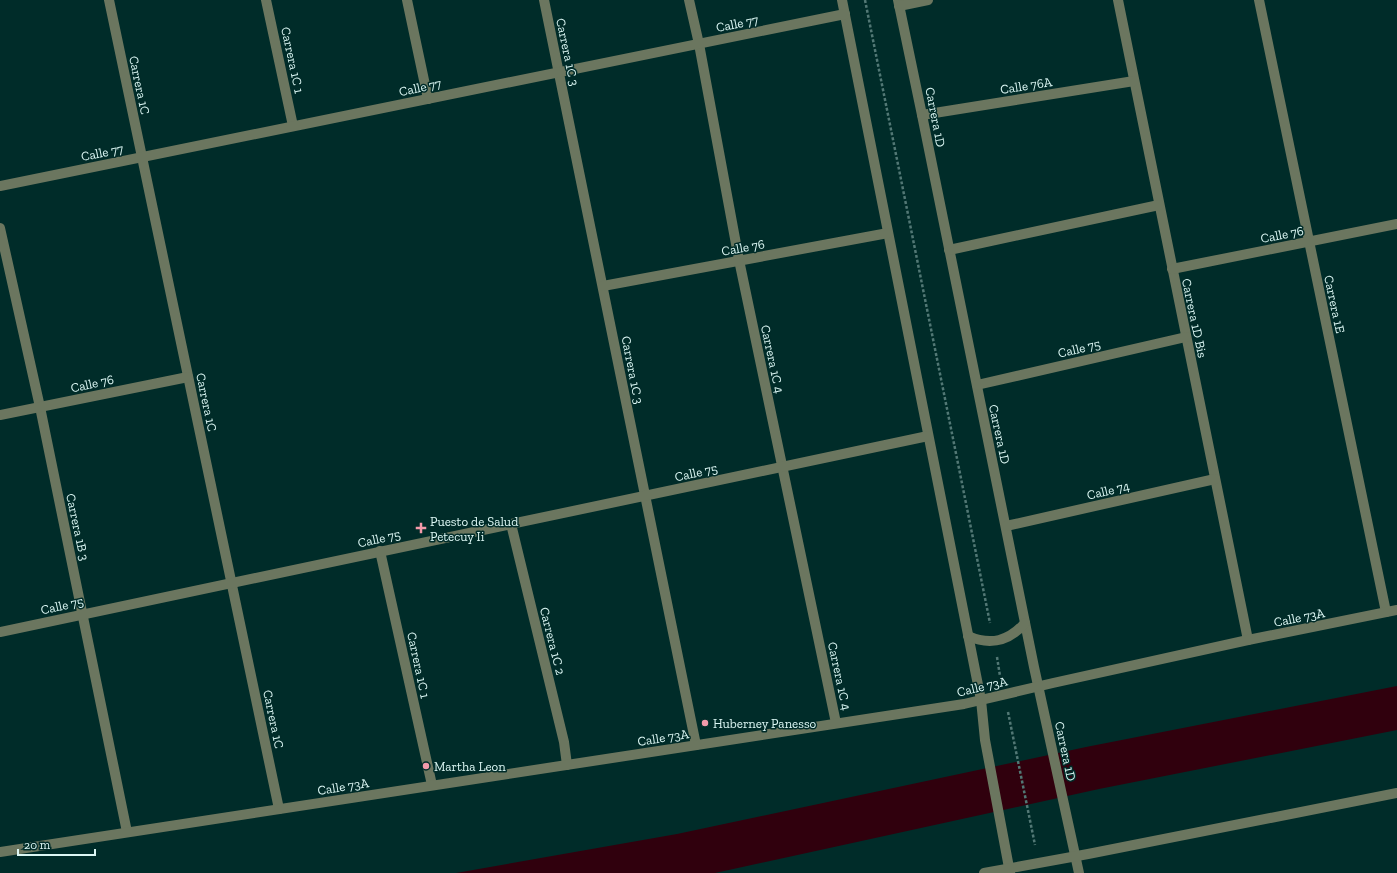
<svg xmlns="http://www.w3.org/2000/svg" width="1397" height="873" font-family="'Zilla Slab',serif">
<rect width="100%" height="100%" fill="#002c29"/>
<path fill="#30000d" d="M1397,686v44l-298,59 -384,84h-259l221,-39 409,-87z"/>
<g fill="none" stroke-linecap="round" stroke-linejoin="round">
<g stroke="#527875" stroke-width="2.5" stroke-dasharray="3 2" stroke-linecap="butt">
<path d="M865,0l125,623"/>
<path d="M997,657l3,19"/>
<path d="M1008,712l27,133"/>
</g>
<g stroke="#6b765f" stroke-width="10">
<path d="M109,0l170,809"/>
<path d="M266,0l27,126"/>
<path d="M407,0l21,99"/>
<path d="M544,0l152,745"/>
<path d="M689,0l10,44 40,216 97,463"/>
<path d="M842,0l139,700 4,40 25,133"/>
<path d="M898,0l24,115 112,552 45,206"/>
<path d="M1118,0l130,640"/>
<path d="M1259,0l127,612"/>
<path d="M899,6l29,-6"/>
<path d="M922,115l212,-34"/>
<path d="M0,186l845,-172"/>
<path d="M0,228l40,179 87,425"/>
<path d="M949,250l210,-45"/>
<path d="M1172,269l225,-45"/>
<path d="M603,286l285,-53"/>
<path d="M977,385l209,-48"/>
<path d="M0,415l188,-38"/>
<path d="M511,524l53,218 3,23"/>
<path d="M1006,526l209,-47"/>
<path d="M380,551l52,234"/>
<path d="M0,632l928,-196"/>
<path d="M968,636c23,10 41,5 57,-13"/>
<path d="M0,852l964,-148 89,-21 195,-43 149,-30"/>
<path d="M984,873l104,-19 309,-61"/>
</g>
</g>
<g fill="#f39aaa" stroke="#002c29" stroke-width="1.5">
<path d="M419 522h4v4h4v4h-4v4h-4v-4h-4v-4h4z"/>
<circle cx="705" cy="723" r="4"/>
<circle cx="426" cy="766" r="4"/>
</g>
<g text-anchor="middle" stroke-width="3" stroke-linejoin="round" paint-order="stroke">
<g font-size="13" fill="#dcf7f4" stroke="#002c29">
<text transform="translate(737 23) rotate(-11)" y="5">Calle 77</text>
<text transform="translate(568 52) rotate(78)" y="5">Carrera 1C 3</text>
<text transform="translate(293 60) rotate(78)" y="5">Carrera 1C 1</text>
<text transform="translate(140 85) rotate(78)" y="5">Carrera 1C</text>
<text transform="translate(1026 85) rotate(-9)" y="5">Calle 76A</text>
<text transform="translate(420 87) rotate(-12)" y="5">Calle 77</text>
<text transform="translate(936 117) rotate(79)" y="5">Carrera 1D</text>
<text transform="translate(102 152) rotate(-11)" y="5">Calle 77</text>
<text transform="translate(1282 234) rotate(-11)" y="5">Calle 76</text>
<text transform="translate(743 247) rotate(-10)" y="5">Calle 76</text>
<text transform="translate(1335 304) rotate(78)" y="5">Carrera 1E</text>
<text transform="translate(1195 318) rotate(78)" y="5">Carrera 1D Bis</text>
<text transform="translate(1079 348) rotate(-13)" y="5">Calle 75</text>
<text transform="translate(773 359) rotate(78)" y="5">Carrera 1C 4</text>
<text transform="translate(633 370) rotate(79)" y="5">Carrera 1C 3</text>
<text transform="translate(92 383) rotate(-12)" y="5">Calle 76</text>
<text transform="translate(207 402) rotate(78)" y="5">Carrera 1C</text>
<text transform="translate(1000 434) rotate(78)" y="5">Carrera 1D</text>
<text transform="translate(696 472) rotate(-12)" y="5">Calle 75</text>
<text transform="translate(1108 490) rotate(-13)" y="5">Calle 74</text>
<text transform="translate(78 527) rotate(78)" y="5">Carrera 1B 3</text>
<text transform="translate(379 538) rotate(-12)" y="5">Calle 75</text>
<text transform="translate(62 605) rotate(-12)" y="5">Calle 75</text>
<text transform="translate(1299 617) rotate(-11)" y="5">Calle 73A</text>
<text transform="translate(553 641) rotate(76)" y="5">Carrera 1C 2</text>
<text transform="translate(419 665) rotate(78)" y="5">Carrera 1C 1</text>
<text transform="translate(840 676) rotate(78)" y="5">Carrera 1C 4</text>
<text transform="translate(982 686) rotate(-13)" y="5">Calle 73A</text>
<text transform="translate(274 719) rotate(78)" y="5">Carrera 1C</text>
<text transform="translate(663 737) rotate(-9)" y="5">Calle 73A</text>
<text transform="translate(1066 751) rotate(78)" y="5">Carrera 1D</text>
<text transform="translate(343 786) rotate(-9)" y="5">Calle 73A</text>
</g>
<g font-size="13" fill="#dcf7f4" stroke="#002c29" text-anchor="start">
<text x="430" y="526">Puesto de Salud<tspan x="430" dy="15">Petecuy Ii</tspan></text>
<text x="713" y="728">Huberney Panesso</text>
<text x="434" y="771">Martha Leon</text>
</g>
</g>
<path d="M18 849v6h77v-6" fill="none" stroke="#dcf7f4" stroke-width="2"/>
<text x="24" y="849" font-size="12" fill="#dcf7f4" stroke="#002c29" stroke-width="3" paint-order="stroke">20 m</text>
</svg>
